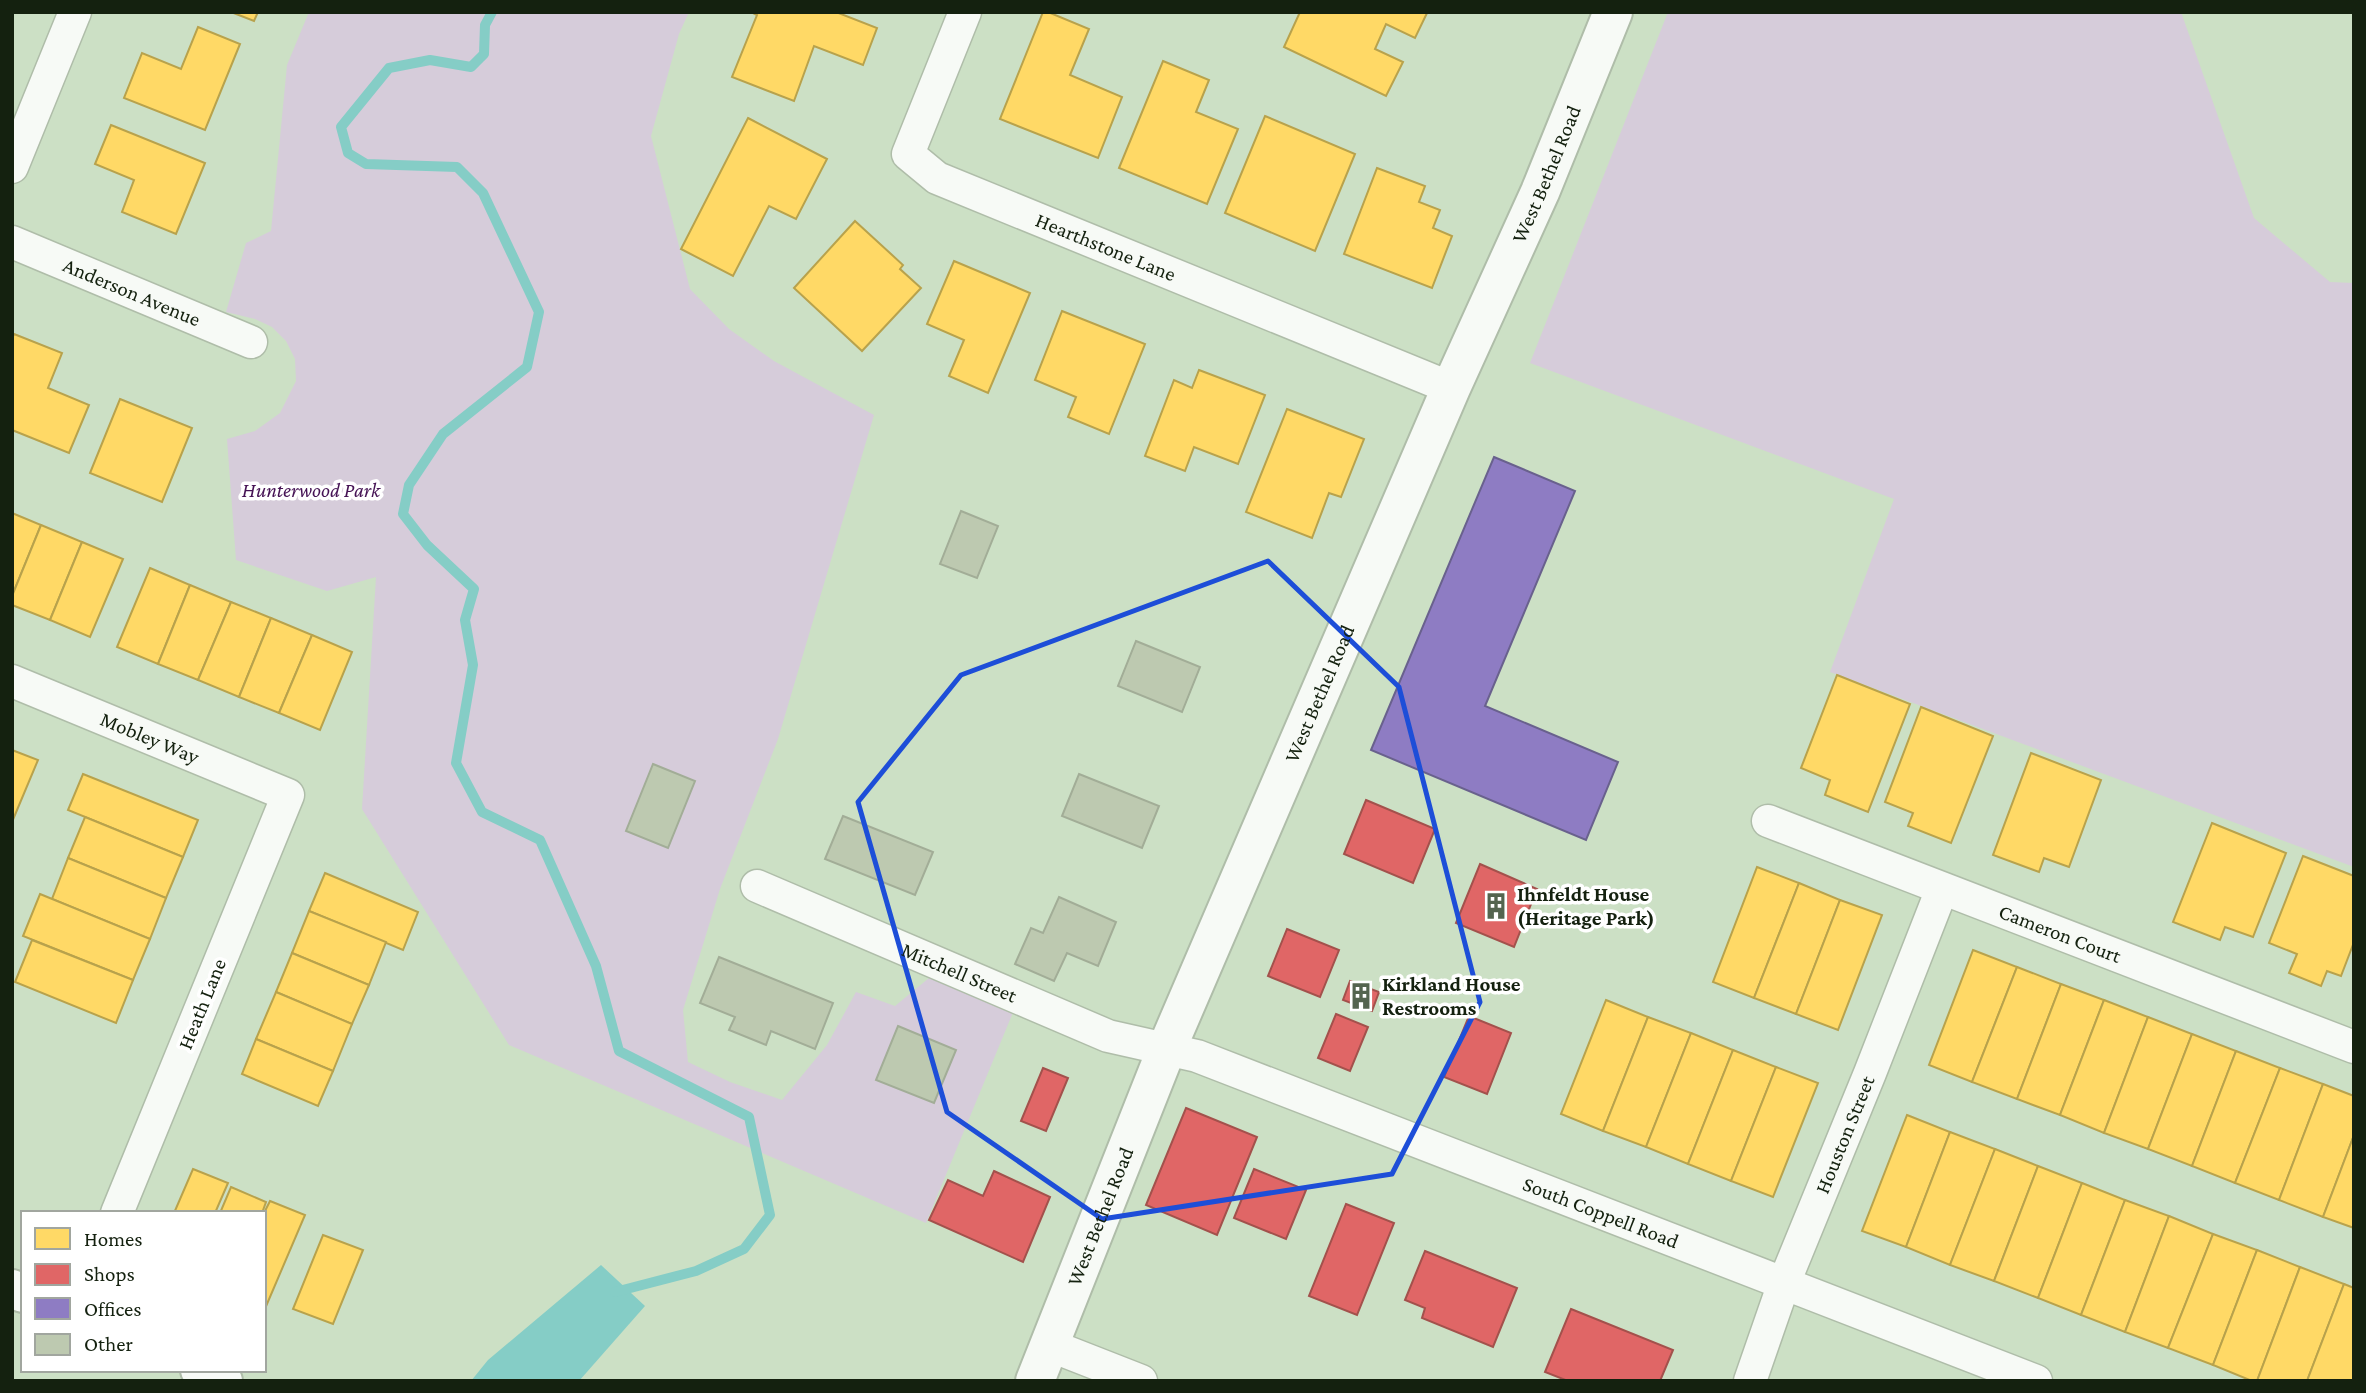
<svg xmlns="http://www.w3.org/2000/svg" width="2366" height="1393" font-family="'Crimson Pro',serif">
<rect width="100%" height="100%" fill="#cce0c5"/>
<g fill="#d6ccda">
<path d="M309,12h380l-10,22 -28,102 39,153 39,40 45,32 100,54 -96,324 -58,150 -37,121 5,52 42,20 52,18 45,-55 29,-53 39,14 51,-42 75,29 -95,230 -417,-178 -147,-236 14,-232 -49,14 -91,-31 -9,-121 28,-8 25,-18 16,-32 -1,-22 -9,-18 -14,-14 -17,-8 -29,-7 20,-69 25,-12 16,-166z"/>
<path d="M1668,12h513l73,206 76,64 24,1v584l-524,-195 64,-173 -364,-136z"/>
</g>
<path fill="#85cdc6" d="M601,1265l44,41 -66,75h-108l17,-21z"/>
<g fill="#ffd966" stroke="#b8a24c" stroke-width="2">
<path d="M231,12h27l-4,9z"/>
<path d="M751,12h85l41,16 -14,37 -49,-19 -20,55 -62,-24 25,-62z"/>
<path d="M1043,12h5l41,17 -19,46 52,22 -24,61 -98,-39z"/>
<path d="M1300,12h124l3,1 -12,25 -29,-14 -11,25 28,13 -17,34 -102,-49z"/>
<path d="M198,27l42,17 -35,86 -81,-32 18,-45 39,16z"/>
<path d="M1163,61l46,19 -13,32 42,17 -31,75 -88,-36z"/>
<path d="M1265,116l90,38 -40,97 -90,-38z"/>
<path d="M748,118l79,41 -31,60 -27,-13 -36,70 -52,-27z"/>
<path d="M111,125l94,38 -29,71 -54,-22 12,-32 -39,-16z"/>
<path d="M1377,168l48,18 -6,16 21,8 -7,18 19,8 -20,52 -88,-34z"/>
<path d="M855,221l48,44 -3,4 21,19 -59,63 -68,-63z"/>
<path d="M954,261l76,32 -42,100 -39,-17 15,-36 -37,-16z"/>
<path d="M1062,311l83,33 -36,90 -41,-17 8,-20 -41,-17z"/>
<path d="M14,334l48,19 -14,35 41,17 -20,48 -57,-23v-91z"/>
<path d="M1199,370l66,25 -27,69 -44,-17 -9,24 -40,-15 29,-76 18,8z"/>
<path d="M120,399l72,29 -30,74 -72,-29z"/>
<path d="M1287,409l77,30 -23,58 -12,-4 -17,45 -66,-26z"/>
<path d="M12,513l29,12 -29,71z"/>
<path d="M41,525l41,17 -32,78 -38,-15v-9z"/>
<path d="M82,542l41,17 -33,78 -40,-17z"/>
<path d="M150,568l40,17 -32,79 -41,-17z"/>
<path d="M190,585l41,17 -33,78 -40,-16z"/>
<path d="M231,602l40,16 -32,79 -41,-17z"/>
<path d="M271,618l41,17 -33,78 -40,-16z"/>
<path d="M312,635l40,17 -32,78 -41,-17z"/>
<path d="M1837,675l73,29 -42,108 -43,-17 5,-15 -29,-12z"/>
<path d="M1921,707l72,29 -42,107 -43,-17 5,-13 -28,-11z"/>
<path d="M12,750l26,10 -26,62z"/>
<path d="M2031,753l70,27 -32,87 -25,-9 -5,14 -46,-17z"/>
<path d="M83,774l115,46 -15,37 -115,-47z"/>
<path d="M85,817l98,40 -17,41 -98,-40z"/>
<path d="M2212,823l74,30 -33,84 -28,-10 -5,13 -47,-18z"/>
<path d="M2303,856l51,20v66l-13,34 -14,-5 -6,15 -32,-13 8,-19 -28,-11z"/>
<path d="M68,858l98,40 -16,41 -98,-40z"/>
<path d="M1757,867l42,16 -45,115 -41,-16z"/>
<path d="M325,873l93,39 -15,38 -94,-39z"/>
<path d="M1799,883l41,17 -44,114 -42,-16z"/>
<path d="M40,894l110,45 -17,41 -110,-44z"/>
<path d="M1840,900l42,15 -44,115 -42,-16z"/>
<path d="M309,911l77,31 -17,43 -77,-32z"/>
<path d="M32,940l101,40 -17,43 -101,-41z"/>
<path d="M1973,950l44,17 -45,115 -43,-17z"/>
<path d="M292,953l77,32 -17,39 -76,-32z"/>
<path d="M2017,967l44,17 -44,115 -45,-17z"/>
<path d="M2061,984l43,16 -44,115 -43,-16z"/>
<path d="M276,992l76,32 -19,47 -77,-32z"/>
<path d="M1606,1000l42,17 -45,114 -42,-17z"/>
<path d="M2104,1000l44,17 -44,116 -44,-18z"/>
<path d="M1648,1017l43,16 -45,114 -43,-16z"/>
<path d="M2148,1017l44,17 -44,115 -44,-16z"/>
<path d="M1691,1033l42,17 -45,114 -42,-17z"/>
<path d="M2192,1034l44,17 -44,115 -44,-17z"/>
<path d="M256,1039l77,32 -15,35 -76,-32z"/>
<path d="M1733,1050l43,17 -45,114 -43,-17z"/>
<path d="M2236,1051l44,17 -45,115 -43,-17z"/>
<path d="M1776,1067l42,16 -45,114 -42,-16z"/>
<path d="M2280,1068l43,16 -44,116 -44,-17z"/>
<path d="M2323,1084l31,12v39l-31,82 -44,-17z"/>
<path d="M1907,1115l43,17 -44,115 -44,-16z"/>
<path d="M1950,1132l45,17 -45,116 -44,-18z"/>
<path d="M2354,1135v93l-31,-11z"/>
<path d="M1995,1149l43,17 -44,115 -44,-16z"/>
<path d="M2038,1166l44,17 -44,115 -44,-17z"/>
<path d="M193,1169l35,14 -13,30h-41z"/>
<path d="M2082,1183l43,17 -44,115 -43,-17z"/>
<path d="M231,1187l35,15 -4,11h-42z"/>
<path d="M2125,1200l44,16 -44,116 -44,-17z"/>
<path d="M270,1201l35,14 -41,96v-98z"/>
<path d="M2169,1216l44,18 -45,114 -43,-16z"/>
<path d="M2213,1234l44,16 -44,115 -45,-17z"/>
<path d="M323,1235l40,15 -30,74 -40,-15z"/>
<path d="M2257,1250l43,17 -43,114h-5l-39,-16z"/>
<path d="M2300,1267l44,17 -37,97h-50z"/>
<path d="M2344,1284l10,4v93h-47z"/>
</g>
<g fill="#e06666" stroke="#a3514c" stroke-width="2">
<path d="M1366,800l69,29 -22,54 -69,-29z"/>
<path d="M1480,864l57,25 -23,58 -58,-24z"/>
<path d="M1287,929l52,21 -19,47 -52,-21z"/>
<path d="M1350,981l29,11 -7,19 -29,-11z"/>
<path d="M1336,1014l32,13 -18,44 -32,-13z"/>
<path d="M1469,1016l42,17 -24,61 -43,-17z"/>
<path d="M1043,1068l25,10 -22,53 -25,-10z"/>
<path d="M1186,1108l71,29 -40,98 -71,-30z"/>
<path d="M1254,1169l52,21 -20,49 -52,-21z"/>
<path d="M994,1171l56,26 -27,65 -94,-42 19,-40 35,16z"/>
<path d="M1346,1204l48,19 -37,92 -48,-19z"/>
<path d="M1425,1251l92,37 -24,59 -71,-29 3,-10 -20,-8z"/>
<path d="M1571,1309l102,41 -13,31h-92l-23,-9z"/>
</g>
<path fill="#8e7cc3" stroke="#69618d" stroke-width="2" d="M1494,457l81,34 -90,215 133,56 -32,78 -215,-90z"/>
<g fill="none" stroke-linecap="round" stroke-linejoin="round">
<path stroke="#85cdc6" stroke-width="10" d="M492,12l-7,13 -1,29 -13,13 -41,-7 -41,8 -48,59 7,26 18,11 91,3 26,26 56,119 -12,55 -84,67 -34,51 -6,29 24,31 47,44 -9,31 8,45 -17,98 26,49 58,28 56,126 23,85 130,66 21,98 -26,34 -48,22 -81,21"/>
</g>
<g fill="#bdc9b0" stroke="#a2ad97" stroke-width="2">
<path d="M961,511l37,15 -21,52 -37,-14z"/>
<path d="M1136,641l64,26 -18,45 -64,-26z"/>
<path d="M653,764l42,17 -27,67 -42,-17z"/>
<path d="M1079,774l80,32 -17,42 -80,-32z"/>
<path d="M843,816l90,36 -18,43 -90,-36z"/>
<path d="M1059,897l57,25 -18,44 -31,-13 -13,28 -39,-17 16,-36 12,5z"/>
<path d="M719,957l114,46 -18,46 -44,-18 -5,14 -37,-15 6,-13 -35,-14z"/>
<path d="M898,1026l58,24 -22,53 -58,-23z"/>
</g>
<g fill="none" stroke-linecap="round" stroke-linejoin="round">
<defs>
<g id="street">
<path id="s1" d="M965,12l-57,142 29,24 514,210"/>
<path d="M12,167l63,-155"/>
<path id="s2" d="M12,242l239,100"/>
<path id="s3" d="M12,681l276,114 -171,418"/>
<path id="s4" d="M1768,821l586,226"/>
<path id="s5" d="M757,886l351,150 89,20 839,325"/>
<path d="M1049,1345l92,36"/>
<path id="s6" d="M1750,1381l34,-98 86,-210 72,-184"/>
</g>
<g id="secondary">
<path d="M12,1289l11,4"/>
<path d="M200,1370l23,11"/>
<path id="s7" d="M1035,1381l132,-333 284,-660 89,-196 73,-180"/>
</g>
</defs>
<use href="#street" stroke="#afbda9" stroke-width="35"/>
<use href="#secondary" stroke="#afbda9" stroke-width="42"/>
<use href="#street" stroke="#f7faf6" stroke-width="32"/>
<use href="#secondary" stroke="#f7faf6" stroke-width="38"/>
</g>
<path fill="none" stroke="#1d4ed8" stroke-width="5" stroke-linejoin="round" d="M1268,561l131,126 81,315 -88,172 -290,45 -155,-107 -89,-310 103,-127z"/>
<defs>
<symbol id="building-bare" viewBox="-9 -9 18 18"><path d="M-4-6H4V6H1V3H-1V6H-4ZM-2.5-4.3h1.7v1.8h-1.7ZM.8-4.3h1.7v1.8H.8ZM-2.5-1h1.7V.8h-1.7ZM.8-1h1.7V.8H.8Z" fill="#54644f" stroke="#fff" stroke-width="2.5" paint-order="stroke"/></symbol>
</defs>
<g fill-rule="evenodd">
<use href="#building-bare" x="1477" y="887" width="38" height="38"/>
<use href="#building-bare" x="1342" y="977" width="38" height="38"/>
</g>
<g text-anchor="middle" stroke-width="7" stroke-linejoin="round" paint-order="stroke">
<g font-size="21" fill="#14210f" stroke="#fff">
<text dy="7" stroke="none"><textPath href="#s7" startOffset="1311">West Bethel Road</textPath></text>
<text dy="7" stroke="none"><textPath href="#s1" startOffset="373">Hearthstone Lane</textPath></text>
<text dy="7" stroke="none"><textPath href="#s2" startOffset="130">Anderson Avenue</textPath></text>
<text dy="7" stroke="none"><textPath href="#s7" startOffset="744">West Bethel Road</textPath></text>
<text dy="7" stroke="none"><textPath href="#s3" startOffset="149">Mobley Way</textPath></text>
<text dy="7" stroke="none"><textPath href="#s4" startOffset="313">Cameron Court</textPath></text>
<text dy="7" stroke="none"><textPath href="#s5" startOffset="220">Mitchell Street</textPath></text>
<text transform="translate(202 1004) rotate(-68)" y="7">Heath Lane</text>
<text dy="7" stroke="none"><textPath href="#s6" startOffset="264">Houston Street</textPath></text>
<text dy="7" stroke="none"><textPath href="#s5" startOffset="906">South Coppell Road</textPath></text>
<text dy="7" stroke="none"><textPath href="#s7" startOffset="177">West Bethel Road</textPath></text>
</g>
<g font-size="21" font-style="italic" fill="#451254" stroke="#fff">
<text x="311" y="497">Hunterwood Park</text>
</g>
<g font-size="21" font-weight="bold" fill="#14210f" stroke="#fff" text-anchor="start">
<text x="1517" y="901">Ihnfeldt House<tspan x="1517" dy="24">(Heritage Park)</tspan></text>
<text x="1382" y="991">Kirkland House<tspan x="1382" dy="24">Restrooms</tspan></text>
</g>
</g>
<rect width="2366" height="1393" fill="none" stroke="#14210f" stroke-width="28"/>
<rect x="21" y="1211" width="245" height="161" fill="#ffffff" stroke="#a1a69f" stroke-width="2"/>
<rect x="35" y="1228" width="35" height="21" fill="#ffd966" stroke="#a1a69f" stroke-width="2"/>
<text x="84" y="1246" font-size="21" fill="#14210f">Homes</text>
<rect x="35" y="1264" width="35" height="21" fill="#e06666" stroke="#a1a69f" stroke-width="2"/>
<text x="84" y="1281" font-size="21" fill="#14210f">Shops</text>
<rect x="35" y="1298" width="35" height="21" fill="#8e7cc3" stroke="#a1a69f" stroke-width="2"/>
<text x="84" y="1316" font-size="21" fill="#14210f">Offices</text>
<rect x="35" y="1334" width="35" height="21" fill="#bdc9b0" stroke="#a1a69f" stroke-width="2"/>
<text x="84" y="1351" font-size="21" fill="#14210f">Other</text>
</svg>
